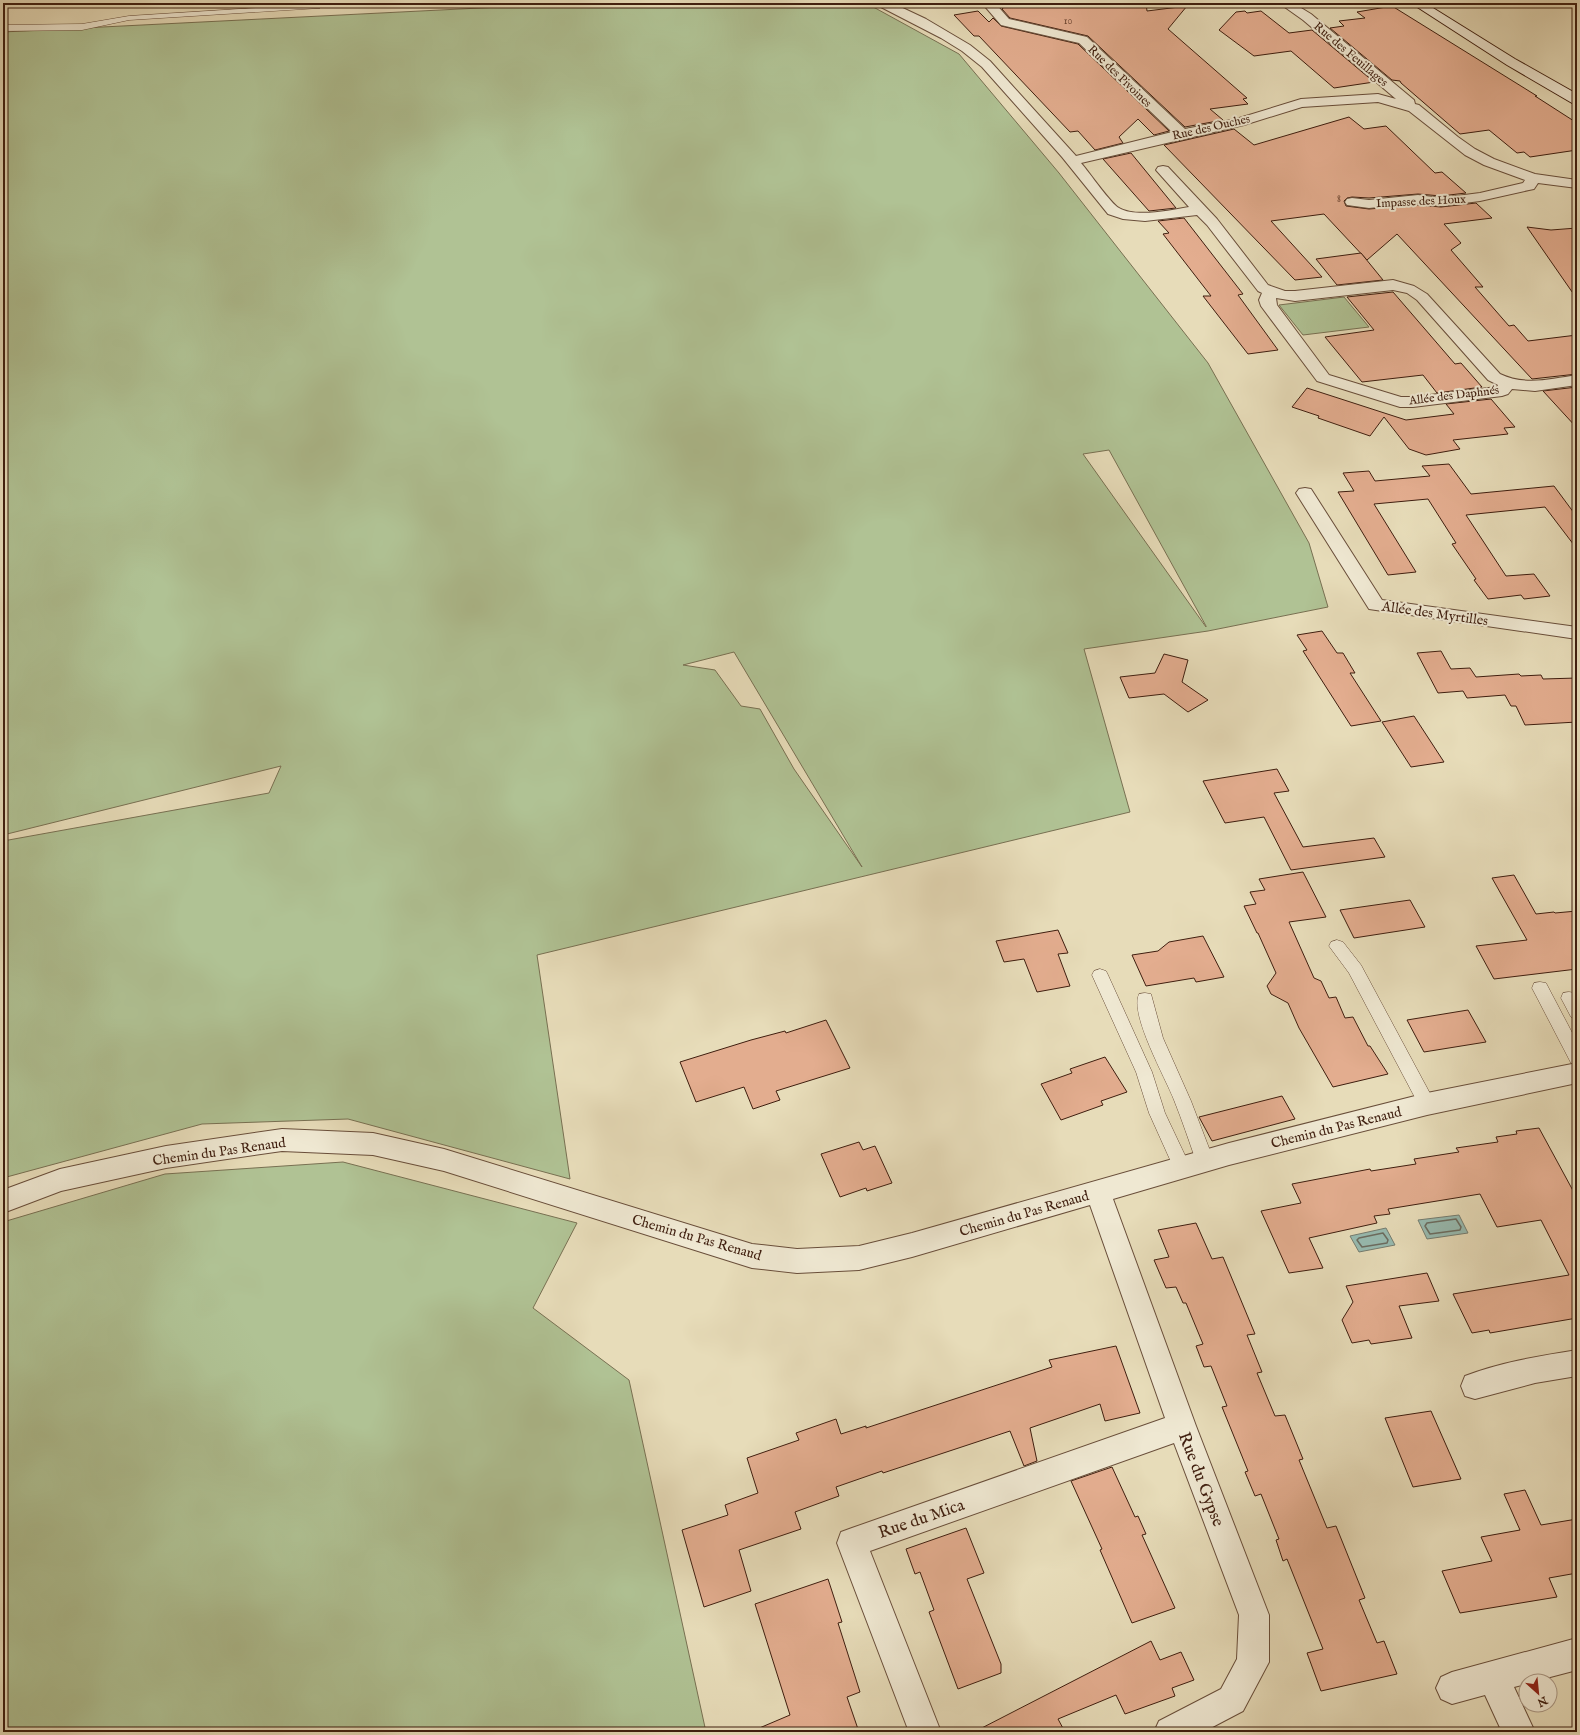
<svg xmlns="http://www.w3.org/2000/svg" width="1580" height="1735" font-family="'IM FELL English',serif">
<rect width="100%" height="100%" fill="#e7dcb9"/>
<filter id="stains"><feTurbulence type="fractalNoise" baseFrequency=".005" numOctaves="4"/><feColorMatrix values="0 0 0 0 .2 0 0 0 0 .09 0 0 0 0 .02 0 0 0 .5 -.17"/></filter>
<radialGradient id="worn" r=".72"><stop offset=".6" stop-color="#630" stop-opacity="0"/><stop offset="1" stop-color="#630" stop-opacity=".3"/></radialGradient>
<g fill="#b0c294" stroke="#787052" fill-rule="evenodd">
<path d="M580,3h286l93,51 100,119 149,190 101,180 19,64 -120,24 -124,18 46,163 -593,143 33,224 -222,-60 -146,5 -199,54v-337l266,-48 12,-27 -278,69v-803zM1109,450l97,176v1l-123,-173zM734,652l128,215 -68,-98 -34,-60 -19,-3 -26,-36 -32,-5z"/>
<path d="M1344,297l25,30 -66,8 -24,-30z"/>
<path d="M343,1162l234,61 -44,85 96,72 77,352h-703v-510l162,-48z"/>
</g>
<g fill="#97bbb1" stroke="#747c70">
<path d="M1459,1215l9,18 -41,6 -9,-19z"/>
<path d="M1386,1228l9,17 -36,7 -9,-16z"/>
</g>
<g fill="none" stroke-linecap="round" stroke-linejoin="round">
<g stroke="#6b6c60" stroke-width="1.5">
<path d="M1456,1219l5,8 -1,3 -30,4 -5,-8 2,-3z"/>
<path d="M1383,1233l5,7 -1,3 -25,4 -5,-7 2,-2z"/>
</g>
</g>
<g fill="#e3ad8f" stroke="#3f1e0f">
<path d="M1009,3h137l1,8 40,-5 -19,23 79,69 -4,1 5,5 -38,5 13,11 -38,7 -97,-91 -78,-18 -8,-9z"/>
<path d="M1392,6l145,90h-2l42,27v27l-47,7 -6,-5 -7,1 -28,-23 -29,4 -59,-51 -1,-2 -8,-1 -62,-52 14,-2 -5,-5 26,-3 -8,-6z"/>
<path d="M978,11l11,11 4,-4 8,8 77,18 91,87 -15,4 -16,-16 -19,18 4,6 -28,7 -17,-19 -8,1 -91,-96h-5l-20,-21z"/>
<path d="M1245,11l2,2 14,-2 28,22 23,-3 62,52 -40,6 -43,-37 -37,5 -35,-26 17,-18z"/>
<path d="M1349,117l15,12 22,-3 49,47 7,-1 24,21 -25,3 -23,-2 -49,4 -17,-1 -5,1 -3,3 2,5 23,3 49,-4 23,2 35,-4 16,15 -48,6 17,19 -10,7 32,37h-8l34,39 5,-1 14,16 49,-6v39l-45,5 -135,-145 -30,26 -43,-46 -53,7 51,56 -27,3 -131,-135 70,-16 20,16z"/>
<path d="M1131,153l45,55 -27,3 -46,-52z"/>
<path d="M1184,218l59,76 -5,1 40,55 -30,4 -45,-58h8l-48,-62 6,-1 -11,-12z"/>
<path d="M1527,227l24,3 26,-2v71z"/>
<path d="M1361,253l22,27 -46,5 -21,-26z"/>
<path d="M1393,292l62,72 6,-1 21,24 -45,6 -14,-18 -61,7 -37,-45 49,-7 -27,-33z"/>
<path d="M1577,387v41l-34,-37z"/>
<path d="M1307,388l99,32 48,-6 -8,-10 45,-5 24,28 -11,1 4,6 -55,6 7,9 -34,6 -17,-6 -25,-32 -14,19 -52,-18 1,-2 -27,-9z"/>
<path d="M1449,464l22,30 83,-8 23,31v32l-32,-42 -79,8 40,61 28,-2 16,22 -26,3 -3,-4 -33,4 -14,-19 2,-1 -24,-35 4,-1 -28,-44 -54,5 42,68 -28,3 -50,-83 16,-1 -11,-18 26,-2 6,10 55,-5 -8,-10z"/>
<path d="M1322,631l15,22h6l12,20h-5l31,48 -30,5 -48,-75 4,-1 -10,-15z"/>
<path d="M1441,651l10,18 19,-1 6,9 43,-3 2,2 20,-1 2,4 34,-1v44l-52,3 -9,-19h-5l-6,-11 -38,3 -4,-7 -25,2 -21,-40z"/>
<path d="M1164,654l24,6 -6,22 26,18 -20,12 -24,-18 -35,4 -9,-21 35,-4z"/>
<path d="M1414,716l30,46 -33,5 -29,-45z"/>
<path d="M1277,769l12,22 -15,2 29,54 71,-9 11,19 -94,13 -27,-53 -39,6 -22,-42z"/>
<path d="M1303,872l23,45 -37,5 25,56 7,3 8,17 7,-1 9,21 8,-1 15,29h2l18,28 -55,13 -34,-59 -11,-25 -17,-9 -4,-8 9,-13 -18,-40h-1l-13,-27 12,-2 -6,-12 15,-2 -6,-11z"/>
<path d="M1514,875l22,39 18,-2 1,1 22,-2v58l-83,10 -18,-33 51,-6 -35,-62z"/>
<path d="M1410,900l15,27 -71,11 -14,-28z"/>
<path d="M1058,930l10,23 -10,1 12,32 -33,6 -13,-33 -20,3 -8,-21z"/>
<path d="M1203,936l21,41 -28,5 -2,-4 -48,8 -14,-31 26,-4 11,-9z"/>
<path d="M1468,1010l18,32 -62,10 -17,-32z"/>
<path d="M826,1020l24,48 -74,23 4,9 -27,9 -9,-22 -48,15 -16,-40 71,-22 34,-9 1,2z"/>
<path d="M1105,1057l22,35 -26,9 2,4 -42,15 -20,-36 31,-11 -2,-4z"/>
<path d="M1282,1096l13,23 -83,22 -13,-24z"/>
<path d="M1539,1128l38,70v120l-87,15 -1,-3 -17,3 -19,-39 116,-19 -28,-55 -44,7 -17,-33 -92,15 2,5 -16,2 3,7 -68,15 14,30 -34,5 -28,-62 40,-8 -9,-19 78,-15 1,2 45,-7 -2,-5 45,-7 -3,-4 42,-6 -2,-5 21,-3 -1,-3z"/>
<path d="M859,1142l4,8 12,-4 17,37 -25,8 -1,-3 -26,9 -19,-43z"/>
<path d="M1196,1223l16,36 11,-2 32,77 -8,1 15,37 -5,1 18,43 10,-1 18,44 -4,1 28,68 9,-2 29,72 -6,2 18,43 7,-2 13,33 -76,17 -14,-38 16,-4 -36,-90 -4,2 -7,-21 3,-1 -18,-45 -6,2 -10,-24 3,-1 -26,-64 5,-1 -16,-40 -7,1 -8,-21 7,-2 -17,-41h-3l-7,-16 -10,1 -12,-28 15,-3 -11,-27z"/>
<path d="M1427,1273l12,28 -40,5 13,32 -41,6 -2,-4 -17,3 -10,-23 11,-18 -7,-16z"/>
<path d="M1116,1346l24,67 -35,8 -5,-17 -70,24 7,33 -13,5 -14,-35 -127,42 -1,-2 -46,16 3,9 -44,16 6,17 -62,21 12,41 -47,16 -22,-77 46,-15 -3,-10 33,-12 -11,-35 52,-18 -3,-7 40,-14 5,15 25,-8v2l186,-61 -3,-7z"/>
<path d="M1431,1411l30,68 -48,8 -28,-69z"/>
<path d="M1112,1467l23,50 3,-1 8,18 -4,1 33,73 -43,15 -32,-73 2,-1 -31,-68z"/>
<path d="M1525,1490l16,35 36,-6v54l-28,5 8,19 -97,16 -18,-42 50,-10 -11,-24 39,-7 -16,-36z"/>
<path d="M966,1528l18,45 -17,6 34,85v9l-43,16 -29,-77 5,-2 -14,-38 -5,2 -9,-25z"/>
<path d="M828,1579l14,43 -4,1 22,69 -13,5 12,35h-109l40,-17 -35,-111z"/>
<path d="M1151,1641l9,19 21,-8 13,28 -22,8 3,8 -50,18 -9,-19 -58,24 7,13h-91z"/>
</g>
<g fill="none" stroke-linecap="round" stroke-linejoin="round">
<defs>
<g id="service">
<path d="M317,4h3v4l-191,12 -47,10 -79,1v-6l79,-1 47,-8z"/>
<path d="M1337,940l6,2 18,23 72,134 2,5 -2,5 -6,2 -6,-2 -72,-136 -20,-27 2,-4z"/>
<path d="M1100,969l6,2 2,4 44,97 13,41 26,55 -3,5 -6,3 -6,-3 -27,-60 -13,-41 -44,-97 2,-4z"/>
<path d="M1540,982l6,1 31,59v23l-6,-2 -39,-75 2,-5z"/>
<path d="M1569,992l6,1 2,4v22l-6,-2 -10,-19 2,-5z"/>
<path d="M1145,993l6,1 12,44 28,63 23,60 -3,5 -6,3 -6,-3 -3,-5c-7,-20 -14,-41 -22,-61 -8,-21 -45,-86 -35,-106z"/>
</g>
<g id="minor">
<path d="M877,3h15l34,16 44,26 20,16 86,95 96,-24 -93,-89 -78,-18 -19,-22h13l14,16 78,18 98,92 51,-10 65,-20 77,-5 18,5 -93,-79 -24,-17h14l18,11 103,86 1,4 4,1 39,32 17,12 19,10 41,15 42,6v8l-39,-5 -4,6 -5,1 -49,11 -39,5 -23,-3 -49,5 -22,-3 -2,-3 2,-3 5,-1 17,2 49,-5 23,3 39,-5 43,-10 2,-3 -41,-15 -19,-10 -56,-44 -31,-9 -76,5 -58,18 -163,38c8,9 30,41 38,45 17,10 52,2 70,-1l-33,-37 2,-3 5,-1 5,1 49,52 51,66 17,6h10l98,-11 21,6 13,8 73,80c25,12 50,5 77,1v10l-42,6 -23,-2 -4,5 -6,2 -89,11h-13l-83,-26 -56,-75 -2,-6 3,-7 -4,-2 -51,-66 -10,-10 -52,6 -22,-2 -15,-5 -46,-57 -80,-90 -20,-16 -21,-13 -62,-32zM1393,290l14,3 10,7 71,80 10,5 -1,2 -84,10h-12l-72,-22 -52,-70 -1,-7 19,3z"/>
<path d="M1305,488l6,1 71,111 195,27v12l-208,-30 -73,-116 3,-4z"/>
<path d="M1577,1063v20l-150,32 -198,50 -116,34 83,227 73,189v47l-26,49 -40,21h-49l5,-11 62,-32 16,-30 2,-44 -65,-172 -304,108 71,181h-32l-72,-189 4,-11 11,-4 313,-110 -75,-213 -178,52 -53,13 -62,3 -45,-5 -308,-97 -71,-16 -91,-4 -116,17 -105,23 -58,22v-23l57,-21 106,-23 116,-17 91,4 71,16 308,95 45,5 62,-3 53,-13 317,-90 198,-50z"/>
<path d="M1577,1350v26l-42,7 -60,16 -10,-3 -4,-10 4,-10c36,-14 75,-20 112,-26z"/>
<path d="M1577,1638v32l-42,11h-9v3l-12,3 21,45h-33l-17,-37 -33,9 -11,-5 -5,-11 5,-11 11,-5z"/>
</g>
<path id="secondary" d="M1411,3h14l90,56 62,35v10l-5,-1 -65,-38z"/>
</defs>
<use href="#service" stroke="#694e3a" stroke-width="1"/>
<use href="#minor" stroke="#694e3a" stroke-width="2"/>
<use href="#secondary" stroke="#3f1e0f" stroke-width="2"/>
<use href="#service" fill="#efe8d2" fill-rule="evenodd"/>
<use href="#minor" fill="#efe8d2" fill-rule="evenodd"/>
<use href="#secondary" fill="#efe8d2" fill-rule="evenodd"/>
</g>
<g text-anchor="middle" stroke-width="4" stroke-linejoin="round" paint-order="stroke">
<g font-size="10" fill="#68422f">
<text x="1068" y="24">10</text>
<text x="1339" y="202">8</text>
</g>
<g font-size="12" fill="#3f1e0f" stroke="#efe8d2">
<text transform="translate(1351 54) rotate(40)" y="4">Rue des Feuillages</text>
<text transform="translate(1120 76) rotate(44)" y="4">Rue des Pivoines</text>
<text transform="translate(1211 127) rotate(-13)" y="4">Rue des Ouches</text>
<text transform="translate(1421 201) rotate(-3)" y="4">Impasse des Houx</text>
<text transform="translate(1454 395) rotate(-7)" y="4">Allée des Daphnés</text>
</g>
<g font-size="14" fill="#3f1e0f" stroke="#efe8d2">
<text transform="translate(1435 613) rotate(8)" y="5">Allée des Myrtilles</text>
<text transform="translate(1336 1127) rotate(-14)" y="5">Chemin du Pas Renaud</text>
<text transform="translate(219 1151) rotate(-8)" y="5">Chemin du Pas Renaud</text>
<text transform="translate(1024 1213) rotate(-16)" y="5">Chemin du Pas Renaud</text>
<text transform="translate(697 1237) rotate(16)" y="5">Chemin du Pas Renaud</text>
</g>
<g font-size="17" fill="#3f1e0f" stroke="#efe8d2">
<text transform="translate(1202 1479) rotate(69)" y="6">Rue du Gypse</text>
<text transform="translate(921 1518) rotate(-19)" y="6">Rue du Mica</text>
</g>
</g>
<rect width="1580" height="1735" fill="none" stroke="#e7dcb9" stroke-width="16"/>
<rect x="4" y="4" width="1572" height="1727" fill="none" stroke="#3f1e0f" stroke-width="2"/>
<rect x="8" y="8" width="1564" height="1719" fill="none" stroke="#3f1e0f"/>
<g transform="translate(1538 1693) rotate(153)"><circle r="19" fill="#efe8d2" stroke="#a99784"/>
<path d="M0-3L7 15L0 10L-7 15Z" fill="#8f2418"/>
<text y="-6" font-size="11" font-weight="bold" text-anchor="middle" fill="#3f1e0f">N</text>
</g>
<rect width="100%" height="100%" filter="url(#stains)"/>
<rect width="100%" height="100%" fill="url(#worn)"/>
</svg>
